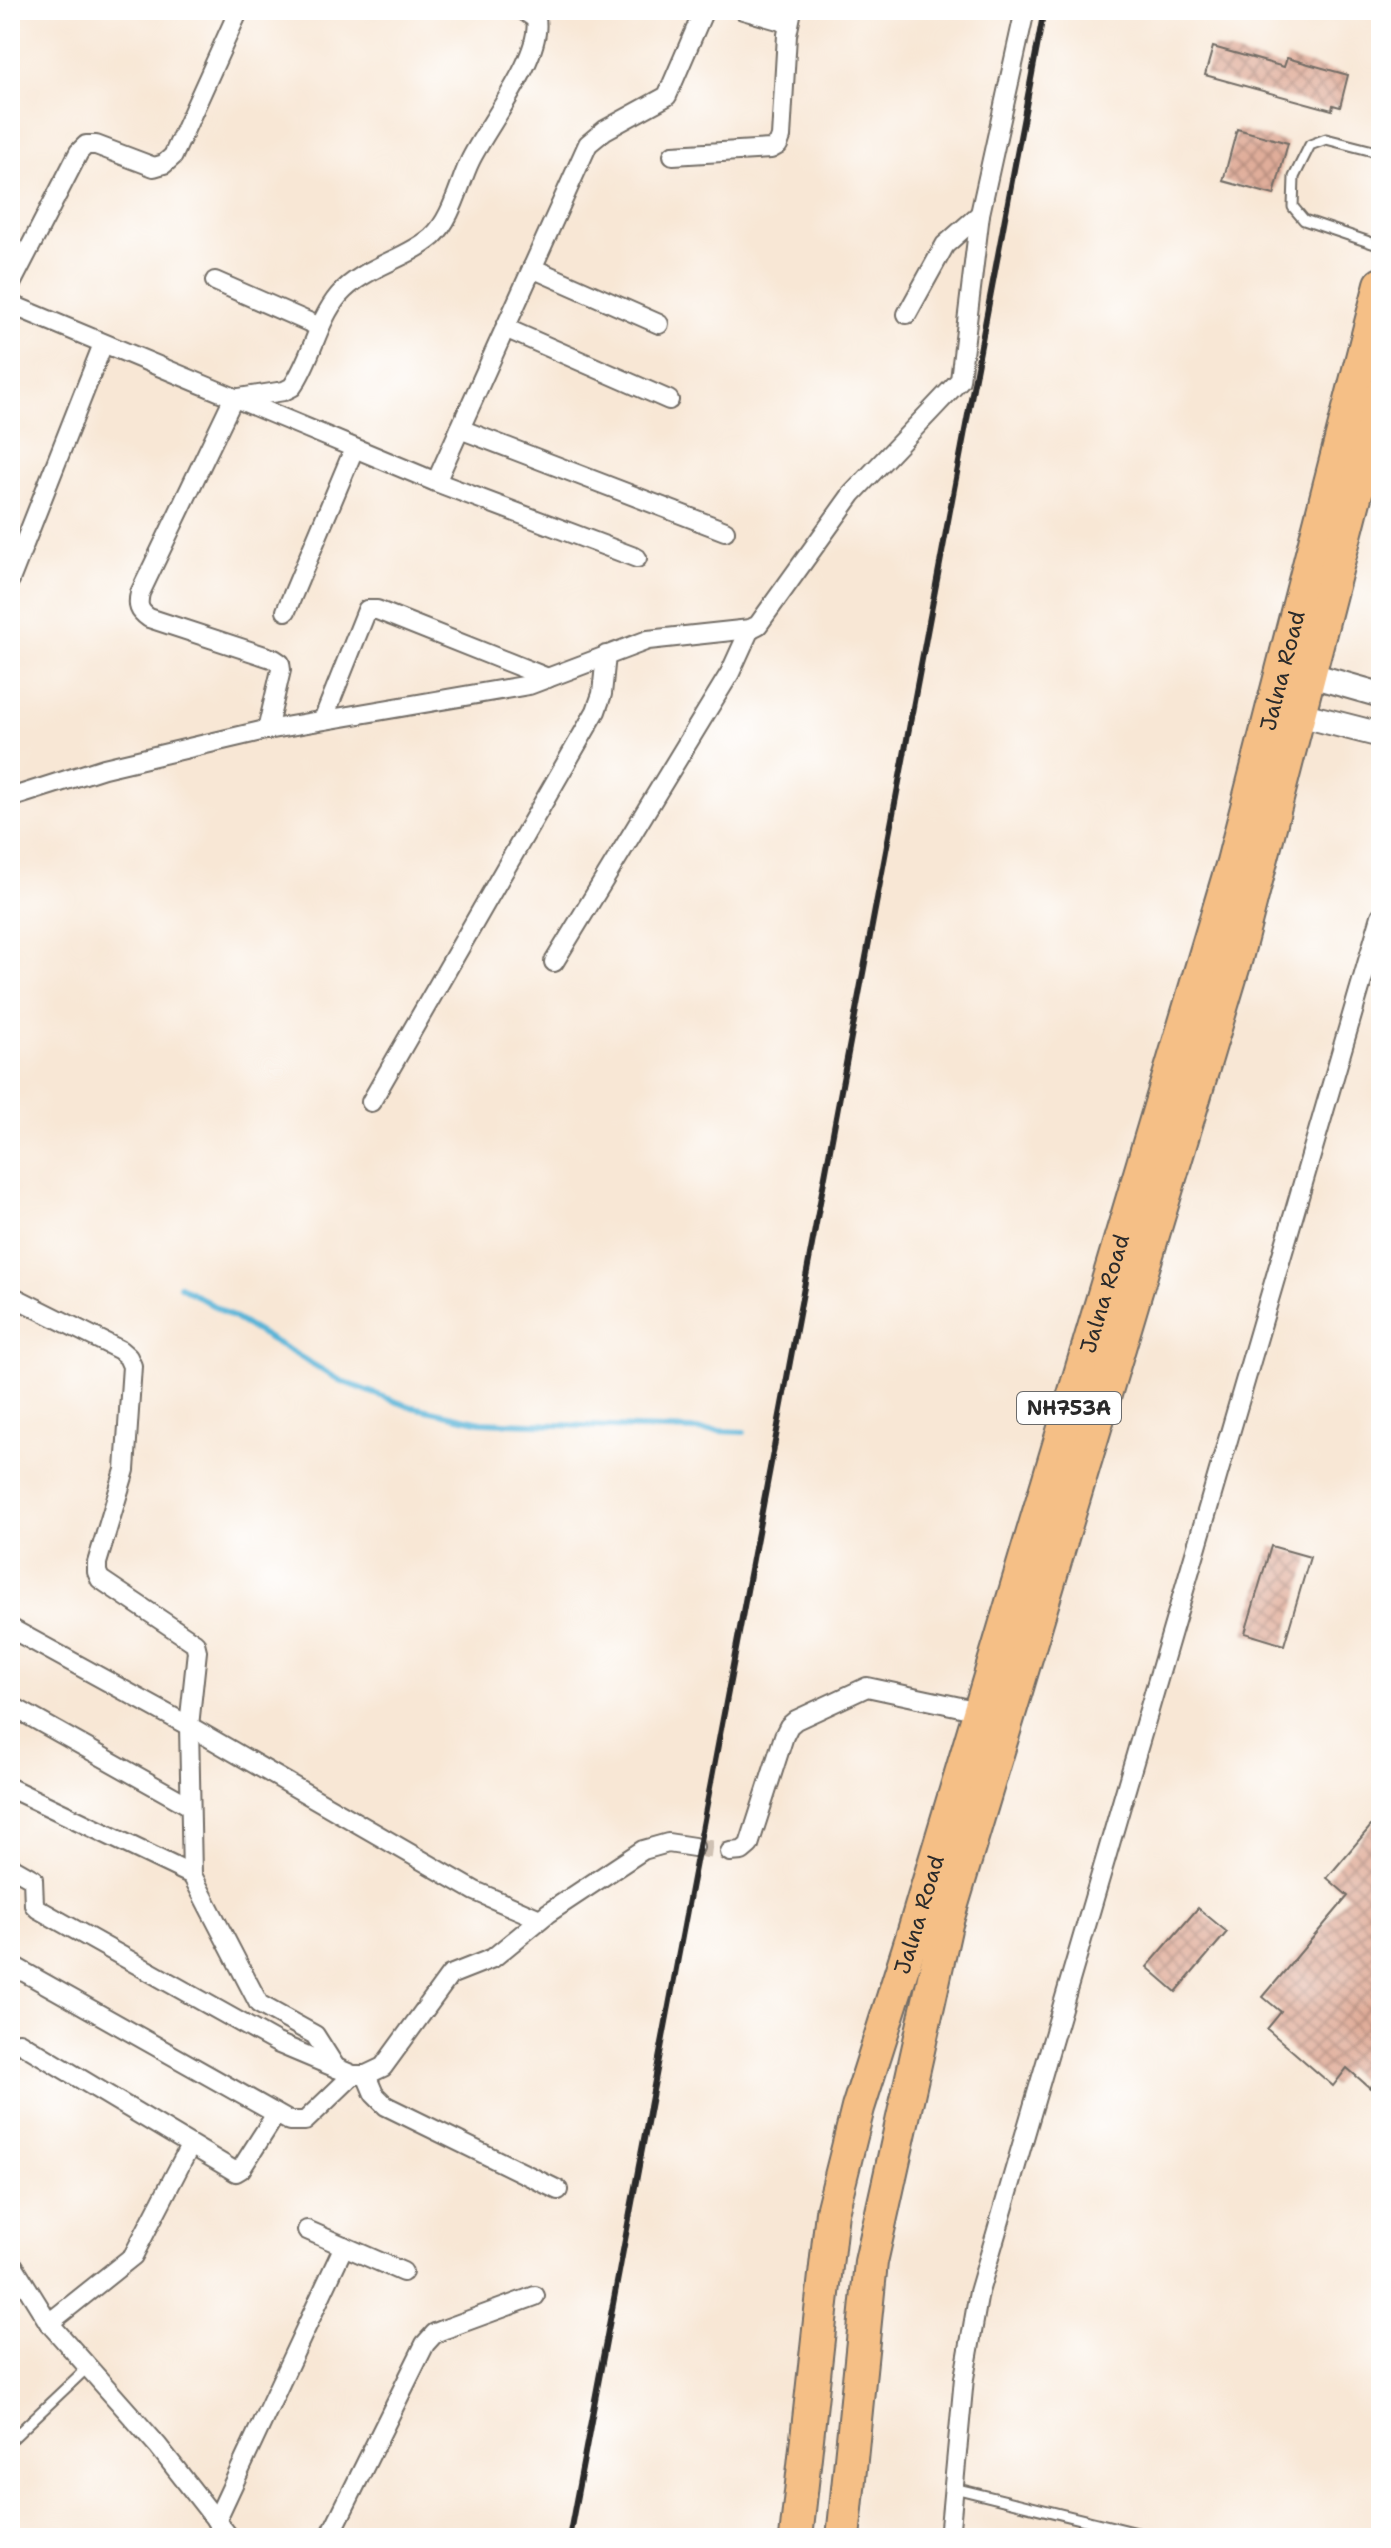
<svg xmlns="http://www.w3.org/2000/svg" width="1391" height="2548" font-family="'Shantell Sans',sans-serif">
<defs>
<pattern id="building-cross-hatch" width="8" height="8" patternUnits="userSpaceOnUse" patternTransform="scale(2)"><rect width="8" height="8" fill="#e0ad9a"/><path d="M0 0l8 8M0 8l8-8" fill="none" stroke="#b68d7e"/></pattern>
</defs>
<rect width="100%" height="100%" fill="#fff"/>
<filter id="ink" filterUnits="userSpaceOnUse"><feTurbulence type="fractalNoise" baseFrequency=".0125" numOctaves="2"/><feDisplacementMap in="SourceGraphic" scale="16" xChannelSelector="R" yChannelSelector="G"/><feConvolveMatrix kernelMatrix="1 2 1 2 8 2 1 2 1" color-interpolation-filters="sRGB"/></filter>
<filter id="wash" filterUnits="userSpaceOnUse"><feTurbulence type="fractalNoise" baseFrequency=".006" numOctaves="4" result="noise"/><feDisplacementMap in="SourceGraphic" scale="32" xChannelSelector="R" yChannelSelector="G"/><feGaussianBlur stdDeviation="1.8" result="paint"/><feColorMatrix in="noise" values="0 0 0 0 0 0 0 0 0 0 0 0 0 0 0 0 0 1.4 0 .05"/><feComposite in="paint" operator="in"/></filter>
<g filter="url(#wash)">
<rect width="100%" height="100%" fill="#f8e7d5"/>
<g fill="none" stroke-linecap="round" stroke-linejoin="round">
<path stroke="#59b4d7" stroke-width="6" d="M180,1286l161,95 67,25 73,16 263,10"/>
</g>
<g id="blocks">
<g fill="url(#building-cross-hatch)">
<path d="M1213,47l71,20 3,-9 61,17 -8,32 -7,-2 -1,5 -127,-35z"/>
<path d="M1237,129l51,14 -14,52 -51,-14z"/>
<path d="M1271,1546l39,11 -26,88 -39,-12z"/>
<path d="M1381,1814v261l-11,13 -23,-20 -14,18 -66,-57 14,-17 -18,-15 85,-101 -21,-18z"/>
<path d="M1198,1908l29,24 -51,60 -29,-25z"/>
</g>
</g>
</g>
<g filter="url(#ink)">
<use href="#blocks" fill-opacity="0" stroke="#736d66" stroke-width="2"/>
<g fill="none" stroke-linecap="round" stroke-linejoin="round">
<path stroke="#cfc1b3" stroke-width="18" stroke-dasharray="18 9" stroke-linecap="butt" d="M694,1847l36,5"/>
<defs>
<g id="service">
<path d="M1381,153l-55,-14 -16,6 -16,32 -1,30 11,13 77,26"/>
<path d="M10,2441l78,-74"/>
<path d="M954,2488l204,50"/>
</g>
<g id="minor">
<path d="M743,10l46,13"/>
<path d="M673,155l98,-6 7,-4 3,-8 6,-102 5,-25"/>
<path d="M532,268l127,56"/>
<path d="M215,281l105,46"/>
<path d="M10,286l69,-134 7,-7h10l58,22 10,-3 9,-8 66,-146"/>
<path d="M10,304l426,178 201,76"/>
<path d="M907,314l38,-69 35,-31"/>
<path d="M505,328l164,72"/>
<path d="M460,429l265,102"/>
<path d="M436,482l152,-338 17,-14 62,-34 37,-86"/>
<path d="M10,580l93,-236"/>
<path d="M286,611l68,-162"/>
<path d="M323,720l44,-110h10l171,68"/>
<path d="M267,730l14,-60 -1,-7 -6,-4 -125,-41c-10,-7 -12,-12 -9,-25l93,-194 51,-8 8,-4c20,-28 25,-66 47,-92 24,-28 66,-35 93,-58 20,-18 27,-53 38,-76 16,-34 73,-105 66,-142l-13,-9"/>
<path d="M10,798l94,-30 157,-37 268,-46 119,-45 102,-11 8,-4 94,-131 108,-114 20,-166 45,-204"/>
<path d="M554,962l176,-289 20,-44"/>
<path d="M371,1102l225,-391 6,-17 4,-39"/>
<path d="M10,1295l110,55 8,7 4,9 -7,104 -28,93v9l3,7 95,64 2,8 -8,75 3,149 67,129 56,31 21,33"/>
<path d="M10,1628l179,98 286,165 65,28"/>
<path d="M10,1705l180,101"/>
<path d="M10,1788l182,87"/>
<path d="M730,1852l12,-1 7,-6 35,-109 5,-10 7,-6 71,-33 112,24"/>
<path d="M10,1866l23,13 1,26 4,4 239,134 76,32h13l17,-8 67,-92 43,-17 55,-45 95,-63 25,-7 26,4"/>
<path d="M10,1964l279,157h16l48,-46"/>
<path d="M19,2042l217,130 5,-3 35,-55"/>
<path d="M366,2075l8,19 12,12 172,84"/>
<path d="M307,2230l96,42"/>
<path d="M10,2260l39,63 109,123 72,92"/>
<path d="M49,2323l84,-67 57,-110"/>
<path d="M216,2521l128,-275"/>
<path d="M329,2538l96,-194 10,-11 10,-4 90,-33"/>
<path d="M949,2538l15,-160 15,-86 402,-1376"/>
</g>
<g id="tertiary">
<path d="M1293,670l88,25"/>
<path d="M1283,710l98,25"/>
</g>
<g id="trunk">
<path id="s1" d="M796,2538l36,-326 26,-104 53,-167 322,-1079 148,-578"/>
<path d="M843,2538l28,-276 75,-338 290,-966 145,-562"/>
</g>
</defs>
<use href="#service" stroke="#736d66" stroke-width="13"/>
<use href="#minor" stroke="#736d66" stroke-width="22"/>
<use href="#tertiary" stroke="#736d66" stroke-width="28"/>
<use href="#trunk" stroke="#736d66" stroke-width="36"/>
<use href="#service" stroke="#fff" stroke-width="9"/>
<use href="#minor" stroke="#fff" stroke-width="18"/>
<use href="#tertiary" stroke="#fff" stroke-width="24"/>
<use href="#trunk" stroke="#f5bf86" stroke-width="32"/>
<path stroke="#2b2b2b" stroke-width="6" d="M569,2538l475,-2528"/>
</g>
</g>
<g text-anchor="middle" stroke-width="7" stroke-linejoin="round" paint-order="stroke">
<rect fill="#fff" stroke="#6b6b6b" stroke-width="2" x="1017" y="1392" width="104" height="32" rx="6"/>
<g font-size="20" font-weight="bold" fill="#2b2b2b">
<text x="1069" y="1415">NH753A</text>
</g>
<g font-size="22" fill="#2b2b2b" stroke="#fff">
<text dy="8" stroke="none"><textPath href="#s1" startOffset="1934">Jalna Road</textPath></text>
<text dy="8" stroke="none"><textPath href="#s1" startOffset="1286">Jalna Road</textPath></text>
<text dy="8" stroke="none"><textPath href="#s1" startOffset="638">Jalna Road</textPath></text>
</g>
</g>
<rect width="1391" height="2548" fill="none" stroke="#fff" stroke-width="40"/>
</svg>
